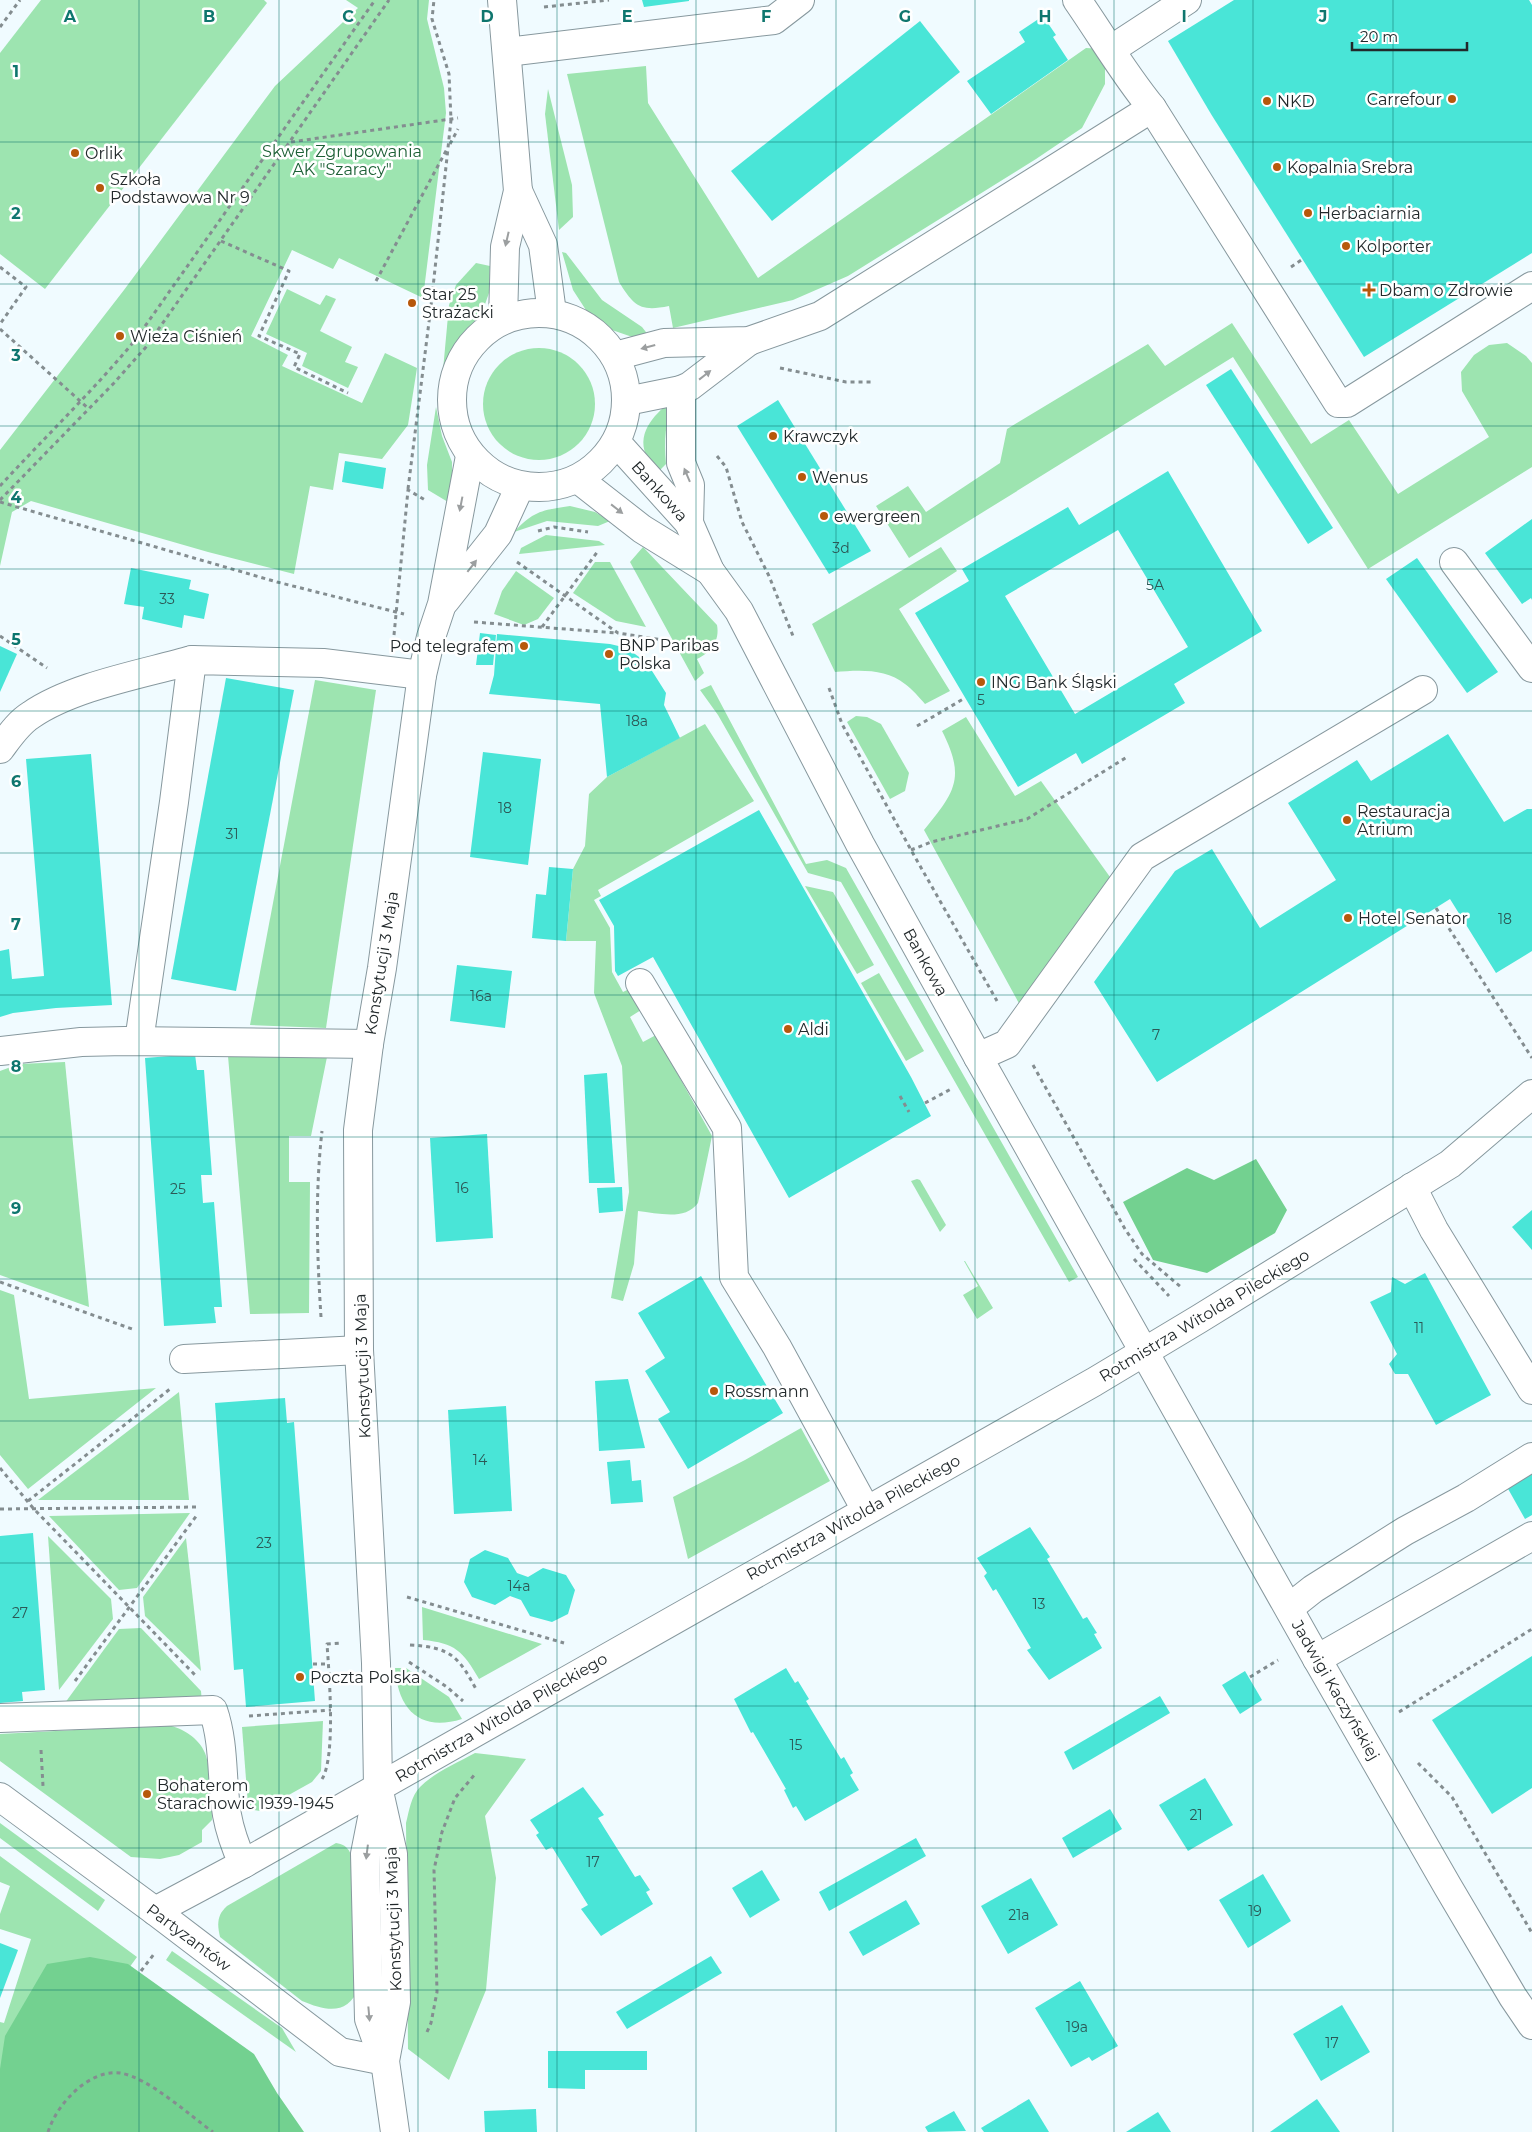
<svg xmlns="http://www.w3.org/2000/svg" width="1532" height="2132" font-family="Montserrat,sans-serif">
<rect width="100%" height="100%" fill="#f0fbff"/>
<g fill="#9de4b0">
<path d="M41,0h223l3,3 -222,286 -45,-35v-201z"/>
<path d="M346,0h83l-2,19 17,69 2,25 -23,185 -84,-40 -6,11 -41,-19 -41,86 37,19 -6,11 80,37 23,-50 32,15 -9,57 -26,34 -43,-6 -6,37 -23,-4 -16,88 -86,-22 -177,-51 -19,11 -12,54v-116l124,-160 151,-204 83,-78z"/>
<path d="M1086,48l19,1v35l-23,44 -46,31 -188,117 -55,24 -120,28 -4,-22c-29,6 -35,0 -50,-24l-52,-208 79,-8 2,37 110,175z"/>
<path d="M548,89l24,96 1,32 -14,13 -14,-116z"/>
<path d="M562,252l4,1 36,47 40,27 7,9 -8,4 -29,-10 -19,-9 -20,-31z"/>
<path d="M476,263l14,3 -1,27 -5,14 -41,63 6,-65 7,-20z"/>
<path d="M287,289l33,16 6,-10 10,4 -16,32 32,16 -7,15 13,5 -10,21 -46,-22 5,-13 -41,-19z"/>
<path d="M1232,323l79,121 38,-24 49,74 91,-57 -27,-46 -1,-19 13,-17 15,-10 18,-2 19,13 6,7v104l-164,102 -135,-212 -324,201 -33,-52 32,-20 18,26 74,-49 7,-34 141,-85 17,22z"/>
<circle cx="539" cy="404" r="56"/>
<path d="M674,399c-9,24 -10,40 -8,65l-7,7c-4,-5 -10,-10 -13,-16 -10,-24 11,-43 28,-56z"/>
<path d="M436,407l6,29 10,26v31l-4,9 -20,-12 -1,-25z"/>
<path d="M570,506l25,6 15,9 -12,5 -51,-5 -33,11c19,-21 29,-22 56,-26z"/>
<path d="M546,535l53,6 6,4 -86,9 2,-6z"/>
<path d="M643,547l74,78c3,16 -6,27 -20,34l7,14 -9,8 -65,-119z"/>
<path d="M941,547l16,24 -58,38 51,82 -25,13c-6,-7 -13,-15 -20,-20 -19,-16 -47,-14 -70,-12l-23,-48z"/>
<path d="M595,562h15l36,65 -30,-6 -43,-28z"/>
<path d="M516,571l38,27 -16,21 -14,6 -30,-11 8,-23z"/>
<path d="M315,680l61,10 -50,338 -76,-3z"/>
<path d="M711,685l95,179 21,-4 19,8 232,409 -9,5 -228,-400 -33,-9 -90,-158 -18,-25z"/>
<path d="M856,716l11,1 14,7 28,49 -4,18 -15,8 -43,-77z"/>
<path d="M966,717l49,79 26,-15 69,96 -89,130 -97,-177c31,-38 42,-52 18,-99z"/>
<path d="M705,724l49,77 -156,89 3,6 -7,4 16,28 2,44 11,20 6,-3 12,21 -11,7 13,25 13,-7 56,101 -14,67c-13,18 -40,10 -60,8l-4,53 -11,37 -12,-3 18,-106 -7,-126 -28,-73 2,-52h-30l7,-72 12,-23 4,-52 18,-17z"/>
<path d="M805,886l28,6 41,73 -17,9z"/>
<path d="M879,973l45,78 -18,10 -45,-78z"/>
<path d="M228,1056l99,1 -16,79h-22v46h21l-1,131 -59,1z"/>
<path d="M65,1062l24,245 -89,-32v-204l19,-7z"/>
<path d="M917,1179l3,1 26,45 -6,7 -29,-51z"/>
<path d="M964,1261h1l28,47 -16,11 -14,-24 15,-9z"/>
<path d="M0,1290l14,5 15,104 127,-11 -128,101 -28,-34z"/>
<path d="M179,1392l10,108h-151z"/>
<path d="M801,1428l29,53 -142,78 -15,-62 72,-37z"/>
<path d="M190,1513l-53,75 -18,2 -70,-74z"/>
<path d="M48,1536l63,63 2,20 -54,71z"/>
<path d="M186,1538l15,133 -56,-55 -2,-19z"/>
<path d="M422,1607l120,37 -63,35c-16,-28 -24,-36 -56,-39z"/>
<path d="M141,1628l60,63 1,12 -140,4 57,-78z"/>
<path d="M395,1668h11l43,29 13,22c-42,13 -64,-9 -67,-51z"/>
<path d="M323,1721l-2,50 -9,11 -52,29 -6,-1 -6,-5 -6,-78z"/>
<path d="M168,1725c14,3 31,13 37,28 6,15 7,50 7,67l-10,10v12l-23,13 -19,4 -29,-2 -131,-96v-27z"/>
<path d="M475,1753l51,6 -41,57 11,62 -10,112 -37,90 -41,-31 -2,-226c3,-12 5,-27 14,-36 15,-15 37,-24 55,-34z"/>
<path d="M0,1823l105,77 -7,11 -98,-73z"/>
<path d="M336,1843c13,2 15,10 18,22l5,122c-11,29 -33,24 -57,14l-82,-64c-3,-13 -3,-22 7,-31z"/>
<path d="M0,1856l137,101 -19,26 -118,87v-48l4,1 27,-84 -31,-10v-15l10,-28 -10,-4z"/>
<path d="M172,1951l110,77 14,24 -130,-92z"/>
</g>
<g fill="#73d190">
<path d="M1256,1159l31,51 -12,23 -68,40 -54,-13 -30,-58 64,-34 27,12z"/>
<path d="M90,1957l38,7 126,90 23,39 27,39h-304v-63l5,-33 42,-72z"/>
</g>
<g fill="#49e5d7" fill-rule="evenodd">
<path d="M642,0h47v1l-45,6z"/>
<path d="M1234,0h295l3,5v248l-168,104 -153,-243 -43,-73z"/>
<path d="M1043,16l13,19 -3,2 15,23 -77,54 -24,-33 58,-39 -6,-10z"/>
<path d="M920,21l40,51 -188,149 -41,-50z"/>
<path d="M1231,369l102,159 -25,16 -102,-159z"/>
<path d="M778,400l93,151 -42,23 -92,-148z"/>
<path d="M345,461l41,7 -3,21 -41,-7z"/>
<path d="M1168,471l94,160 -88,53 11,19 -103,61 -6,-11 -58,34 -103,-174 54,-32 -7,-12 106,-62 11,18zM1118,530l70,117 -113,67 -70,-118z"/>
<path d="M1532,519v81l-1,-2 -9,6 -37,-51z"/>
<path d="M1417,558l81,114 -31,21 -81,-114z"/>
<path d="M131,568l60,12 -2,9 20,5 -5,25 -20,-4 -2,13 -40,-9 2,-12 -20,-3z"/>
<path d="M480,633l16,2 -3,30h-17z"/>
<path d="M497,634l113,10 17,4 20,15 19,30 -2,12 16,33 -73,39 -7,-73 -111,-10 5,-19z"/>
<path d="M0,646l17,8 -17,38z"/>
<path d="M226,678l68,12 -58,301 -65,-12z"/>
<path d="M1448,734l56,88 23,-13h5v142l-36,22 -46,-74 -293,183 -63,-100 81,-111 37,-22 48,79 76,-48 -48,-77 69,-43 14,21z"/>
<path d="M483,752l58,7 -13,106 -58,-8z"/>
<path d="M91,754l21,251 -56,3 -43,5 -13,4v-66l9,-2 3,30 32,-3 -18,-217z"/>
<path d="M759,810l152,267 20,39 -142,82 -136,-241 -35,19 -3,-5 -1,-45 -15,-26z"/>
<path d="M549,867l24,2 -7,72 -34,-3 4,-44 10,1z"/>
<path d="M457,965l55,6 -7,57 -55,-7z"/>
<path d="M195,1054l2,16h7l8,105h-11l2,28 11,-1 8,105h-8l2,16 -52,3 -19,-268z"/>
<path d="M607,1073l8,110h-26l-5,-108z"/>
<path d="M487,1134l6,104 -57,4 -6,-104z"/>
<path d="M622,1187l1,24 -24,2 -2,-25z"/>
<path d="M1532,1210v40l-20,-23z"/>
<path d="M1425,1273l66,122 -55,30 -28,-51h-13l-6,-10 8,-10 -27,-52 21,-10 1,-15 13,7z"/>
<path d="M701,1276l82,137 -95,56 -30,-50 12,-7 -25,-41 20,-13 -27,-45z"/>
<path d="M628,1379l17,69 -46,3 -4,-70z"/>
<path d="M285,1398l2,25 7,-1 21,279 -69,6 -3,-38 -9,1 -19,-267z"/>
<path d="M506,1406l6,105 -58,3 -6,-104z"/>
<path d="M630,1460l2,21 9,-1 2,22 -32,2 -4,-42z"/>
<path d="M1532,1473v42l-7,4 -18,-32z"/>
<path d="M1030,1527l20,30 -3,2 36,60 4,-2 10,16 -3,1 8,14 -53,32 -22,-30 4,-2 -35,-59 -3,2 -9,-15 3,-3 -10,-15z"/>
<path d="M33,1533l12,157 -23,2 1,9 -23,2v-167z"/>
<path d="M485,1550l23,8 9,15 11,4 15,-9 23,7 9,15 -7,24 -16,8 -22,-6 -9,-16 -11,-4 -15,9 -23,-8 -8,-15 6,-23z"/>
<path d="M1532,1656v132l-40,26 -60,-94z"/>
<path d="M786,1668l9,15 3,-2 11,18 -3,2 35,58 3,-2 9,16 -3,2 9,15 -54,31 -9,-15 -3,2 -9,-18 2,-1 -33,-57 -2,1 -17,-34z"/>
<path d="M1245,1671l17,29 -22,14 -18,-29z"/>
<path d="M1160,1696l10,17 -97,57 -9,-18z"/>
<path d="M1205,1778l28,47 -45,26 -29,-46z"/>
<path d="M583,1787l21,28 -6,3 37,59 5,-2 10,15 -4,2 7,12 -52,32 -20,-27 7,-4 -36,-58 -6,3 -10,-15 3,-2 -9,-13z"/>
<path d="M1110,1809l12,20 -49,29 -11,-20z"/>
<path d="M916,1838l10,18 -97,55 -10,-19z"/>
<path d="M762,1870l18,30 -30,18 -18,-30z"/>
<path d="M1263,1874l28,47 -43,27 -29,-48z"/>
<path d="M1031,1878l27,47 -50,29 -27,-48z"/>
<path d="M906,1900l14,24 -57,32 -14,-24z"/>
<path d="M0,1943l18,7 -18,48z"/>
<path d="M711,1956l11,17 -95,56 -11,-17z"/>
<path d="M1080,1981l38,65 -26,15 -3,-4 -18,10 -36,-59z"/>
<path d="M1342,2005l28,47 -49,29 -28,-47z"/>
<path d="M548,2051h99v19h-62v19l-37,-1z"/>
<path d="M1029,2099l20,33h-65l-3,-4z"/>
<path d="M1317,2099l23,33h-70z"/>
<path d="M536,2109l1,23h-52l-1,-21z"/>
<path d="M954,2111l12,20 -38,1 -3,-5z"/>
<path d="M1158,2112l13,20h-45z"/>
</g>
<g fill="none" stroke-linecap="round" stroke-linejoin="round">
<defs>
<g id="minor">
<path d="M502,0l16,191 -13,56 -2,73"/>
<path d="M1077,0c25,36 47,74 75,108"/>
<path d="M1112,49l75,-49"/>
<path d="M507,52l267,-32 26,-20"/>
<path d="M518,191l25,54 9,68"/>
<circle cx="539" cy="400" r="87"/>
<path d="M615,356l49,-13 85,-2 71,-25 332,-208 186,295h9l185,-117"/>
<path d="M681,390v73l9,22 -1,38"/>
<path d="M627,401l54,-11 9,-4 59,-45"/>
<path d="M616,442l73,81 21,48 29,40 121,233 118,213 339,602 131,228 65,110 19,28"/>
<path d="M578,479l64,50 68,42"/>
<path d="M1454,562l78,106"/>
<path d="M445,601l53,-67 22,-48"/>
<path d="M0,749c9,-12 18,-26 31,-34 42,-29 112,-41 161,-55"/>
<path d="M640,983l87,145 7,149 43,70 89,163"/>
<path d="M139,1041l35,-239 18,-142 131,3 99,12"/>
<path d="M0,1051l81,-9 44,-1 244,3"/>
<path d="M978,1057l29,-13 135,-187 281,-167"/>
<path d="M1412,1187l22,43 98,160"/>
<path d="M184,1359l175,-9"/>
<path d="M1289,1608l24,-19 92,-58 61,-33 66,-41"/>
<path d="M1317,1659l215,-123"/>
<path d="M0,1718l213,-8c12,35 8,70 14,105 3,17 9,33 16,49"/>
<path d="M0,1797l155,114 185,141 45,9"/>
<path d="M376,1798l-11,56 4,165 15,42"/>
<path d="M155,1911l88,-47 851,-482 105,-63 251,-155 82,-70"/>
<path d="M395,2132l-10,-71 11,-59 -3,-148 -15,-67 -2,-124 -17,-313 -1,-220 11,-86 13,-76 40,-293 9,-38 11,-33 28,-148"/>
</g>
</defs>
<use href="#minor" stroke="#87989e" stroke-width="30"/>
<g stroke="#848d90" stroke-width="3" stroke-dasharray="4 4" stroke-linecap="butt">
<path d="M544,7l65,-7"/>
<path d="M0,27l20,-27"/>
<path d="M291,142l167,-24"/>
<path d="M450,144l8,-15"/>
<path d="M221,241l68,30 -30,65 41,18 -6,13 54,26"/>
<path d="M0,267l26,20 -26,37"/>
<path d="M1291,267l12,-8"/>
<path d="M376,281l71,-132"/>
<path d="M0,329l89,80"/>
<path d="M780,368l66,14h25"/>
<path d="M717,456l9,11 16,55 27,54 24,60"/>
<path d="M0,486c45,-49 94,-96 136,-147l239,-339"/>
<path d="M408,489l23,-183 20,-186 -2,-46 -17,-55 2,-19"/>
<path d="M0,500l114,-117 32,-36 243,-347"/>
<path d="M0,502l277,80 127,32"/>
<path d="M538,531l16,-4 34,5"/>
<path d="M517,562l101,71 45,7"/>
<path d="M474,622l143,11"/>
<path d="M542,627l56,-76"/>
<path d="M394,635l14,-145 19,11"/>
<path d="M0,636l47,32"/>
<path d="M829,688l13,36 69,126 86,151"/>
<path d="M917,726l48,-28"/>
<path d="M911,850l20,-8 96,-23 100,-62"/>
<path d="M1436,908l96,150"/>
<path d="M1033,1065l92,164 17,25 40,34"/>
<path d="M900,1096l9,16"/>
<path d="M925,1103l28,-15"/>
<path d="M1134,1259l35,37"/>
<path d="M0,1282l132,47"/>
<path d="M321,1317c-4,-62 -6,-124 1,-186"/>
<path d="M0,1468l33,40 164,169"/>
<path d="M28,1501l142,-112"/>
<path d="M0,1509l197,-2"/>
<path d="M407,1597l157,46"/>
<path d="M410,1645c41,2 49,12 67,46"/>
<path d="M409,1662l38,25 16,14"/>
<path d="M313,1664h16"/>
<path d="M1250,1677l28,-17"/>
<path d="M75,1681l122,-166"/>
<path d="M1399,1712l133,-83"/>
<path d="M249,1716l82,-6"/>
<path d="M41,1750l2,36"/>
<path d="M1418,1763l34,34 80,136"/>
<path d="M322,1779c14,-22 7,-106 5,-135l15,-1"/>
<path d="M141,1971l13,-17"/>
<path d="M427,2032l4,-9 6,-31 -3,-122 8,-38 13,-34 21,-25"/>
<path d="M48,2132c6,-18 18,-34 33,-46 11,-8 24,-15 39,-13 28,4 69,42 93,59"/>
</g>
<use href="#minor" stroke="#fff" stroke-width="28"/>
</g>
<defs><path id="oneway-solid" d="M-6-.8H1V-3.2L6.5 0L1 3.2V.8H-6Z" transform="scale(1.25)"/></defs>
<g fill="#9c9fa0">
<use href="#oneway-solid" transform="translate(507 239) rotate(103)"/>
<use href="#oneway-solid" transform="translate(648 347) rotate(165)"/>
<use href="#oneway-solid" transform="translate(705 375) rotate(-38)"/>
<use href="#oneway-solid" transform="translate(687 475) rotate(-113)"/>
<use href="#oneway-solid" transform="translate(461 504) rotate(101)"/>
<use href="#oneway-solid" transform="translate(617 509) rotate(38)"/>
<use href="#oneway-solid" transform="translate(472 566) rotate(-52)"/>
<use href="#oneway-solid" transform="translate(367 1852) rotate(97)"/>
<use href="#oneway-solid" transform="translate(369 2014) rotate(85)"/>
</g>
<path fill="none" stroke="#0f766e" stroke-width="1" stroke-opacity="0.55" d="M139,0v2132M279,0v2132M418,0v2132M557,0v2132M696,0v2132M836,0v2132M975,0v2132M1114,0v2132M1253,0v2132M1393,0v2132M0,142h1532M0,284h1532M0,426h1532M0,569h1532M0,711h1532M0,853h1532M0,995h1532M0,1137h1532M0,1279h1532M0,1421h1532M0,1563h1532M0,1706h1532M0,1848h1532M0,1990h1532"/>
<g fill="#b7580b" stroke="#fff" stroke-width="2">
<circle cx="1452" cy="99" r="5"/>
<circle cx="1267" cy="101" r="5"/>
<circle cx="75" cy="153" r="5"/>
<circle cx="1277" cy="167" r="5"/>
<circle cx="100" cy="188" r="5"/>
<circle cx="1308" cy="213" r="5"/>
<circle cx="1346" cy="246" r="5"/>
<path d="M1366.5 282.5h5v5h5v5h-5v5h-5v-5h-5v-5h5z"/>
<circle cx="412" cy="303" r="5"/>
<circle cx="120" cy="336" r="5"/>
<circle cx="773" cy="436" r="5"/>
<circle cx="802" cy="477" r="5"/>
<circle cx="824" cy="516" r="5"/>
<circle cx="524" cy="646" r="5"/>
<circle cx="609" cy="654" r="5"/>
<circle cx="981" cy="682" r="5"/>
<circle cx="1347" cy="820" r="5"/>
<circle cx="1348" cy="918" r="5"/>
<circle cx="788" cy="1029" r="5"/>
<circle cx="714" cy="1391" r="5"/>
<circle cx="300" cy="1677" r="5"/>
<circle cx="147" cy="1794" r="5"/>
</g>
<g text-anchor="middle" stroke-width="5" stroke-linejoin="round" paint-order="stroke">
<g font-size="14" fill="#2c5856">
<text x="841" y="553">3d</text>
<text x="1155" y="590">5A</text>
<text x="167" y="604">33</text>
<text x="981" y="705">5</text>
<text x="637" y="726">18a</text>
<text x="505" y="813">18</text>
<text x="232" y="839">31</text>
<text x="1505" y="924">18</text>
<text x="481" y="1001">16a</text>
<text x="1156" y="1040">7</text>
<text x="462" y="1193">16</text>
<text x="178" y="1194">25</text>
<text x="1419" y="1333">11</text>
<text x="480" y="1465">14</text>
<text x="264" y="1548">23</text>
<text x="519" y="1591">14a</text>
<text x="1039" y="1609">13</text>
<text x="20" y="1618">27</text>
<text x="796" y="1750">15</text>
<text x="1196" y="1820">21</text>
<text x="593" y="1867">17</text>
<text x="1255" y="1916">19</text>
<text x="1019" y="1920">21a</text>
<text x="1077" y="2032">19a</text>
<text x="1332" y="2048">17</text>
</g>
<g font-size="16" fill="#22292b" stroke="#fff" text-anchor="start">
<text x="1442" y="105" text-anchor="end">Carrefour</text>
<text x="1277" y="107">NKD</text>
<text x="85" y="159">Orlik</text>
<text x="1287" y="173">Kopalnia Srebra</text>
<text x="110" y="185">Szkoła<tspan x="110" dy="18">Podstawowa Nr 9</tspan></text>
<text x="1318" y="219">Herbaciarnia</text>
<text x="1356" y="252">Kolporter</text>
<text x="1379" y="296">Dbam o Zdrowie</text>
<text x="422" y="300">Star 25<tspan x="422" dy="18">Strażacki</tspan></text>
<text x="130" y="342">Wieża Ciśnień</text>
<text x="783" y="442">Krawczyk</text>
<text x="812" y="483">Wenus</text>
<text x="834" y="522">ewergreen</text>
<text x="619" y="651">BNP Paribas<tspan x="619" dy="18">Polska</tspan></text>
<text x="514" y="652" text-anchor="end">Pod telegrafem</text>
<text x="991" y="688">ING Bank Śląski</text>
<text x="1357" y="817">Restauracja<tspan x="1357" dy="18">Atrium</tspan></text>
<text x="1358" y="924">Hotel Senator</text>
<text x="798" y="1035">Aldi</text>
<text x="724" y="1397">Rossmann</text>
<text x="310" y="1683">Poczta Polska</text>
<text x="157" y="1791">Bohaterom<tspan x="157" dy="18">Starachowic 1939-1945</tspan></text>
</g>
<g font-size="16" fill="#1d6036" stroke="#fff">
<text x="342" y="157">Skwer Zgrupowania<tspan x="342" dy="18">AK "Szaracy"</tspan></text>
</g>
<g font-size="16" fill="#22292b" stroke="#fff">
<text transform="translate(660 491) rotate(48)" y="6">Bankowa</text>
<text transform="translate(926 962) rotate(61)" y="6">Bankowa</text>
<text transform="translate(381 963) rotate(-81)" y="6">Konstytucji 3 Maja</text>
<text transform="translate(1204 1315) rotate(-31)" y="6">Rotmistrza Witolda Pileckiego</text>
<text transform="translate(362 1366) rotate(-92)" y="6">Konstytucji 3 Maja</text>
<text transform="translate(853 1517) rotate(-29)" y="6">Rotmistrza Witolda Pileckiego</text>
<text transform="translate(1336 1690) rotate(60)" y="6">Jadwigi Kaczyńskiej</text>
<text transform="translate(501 1717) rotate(-30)" y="6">Rotmistrza Witolda Pileckiego</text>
<text transform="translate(393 1919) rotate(-92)" y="6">Konstytucji 3 Maja</text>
<text transform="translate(189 1937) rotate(37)" y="6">Partyzantów</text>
</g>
</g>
<g font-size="16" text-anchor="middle" font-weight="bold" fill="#0f766e" stroke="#fff" stroke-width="5" stroke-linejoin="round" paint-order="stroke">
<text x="70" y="22">A</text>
<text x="209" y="22">B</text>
<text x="348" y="22">C</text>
<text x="487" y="22">D</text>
<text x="627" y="22">E</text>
<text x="766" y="22">F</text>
<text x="905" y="22">G</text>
<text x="1045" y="22">H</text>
<text x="1184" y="22">I</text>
<text x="1323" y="22">J</text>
<text x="16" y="77">1</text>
<text x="16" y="219">2</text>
<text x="16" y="361">3</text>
<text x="16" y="503">4</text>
<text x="16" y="645">5</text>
<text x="16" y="787">6</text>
<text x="16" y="930">7</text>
<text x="16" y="1072">8</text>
<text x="16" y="1214">9</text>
</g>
<path d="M1352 42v8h115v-8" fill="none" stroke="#22292b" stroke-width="2.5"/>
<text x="1360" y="42" font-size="15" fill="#22292b" stroke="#ffffff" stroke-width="4" paint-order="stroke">20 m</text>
</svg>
